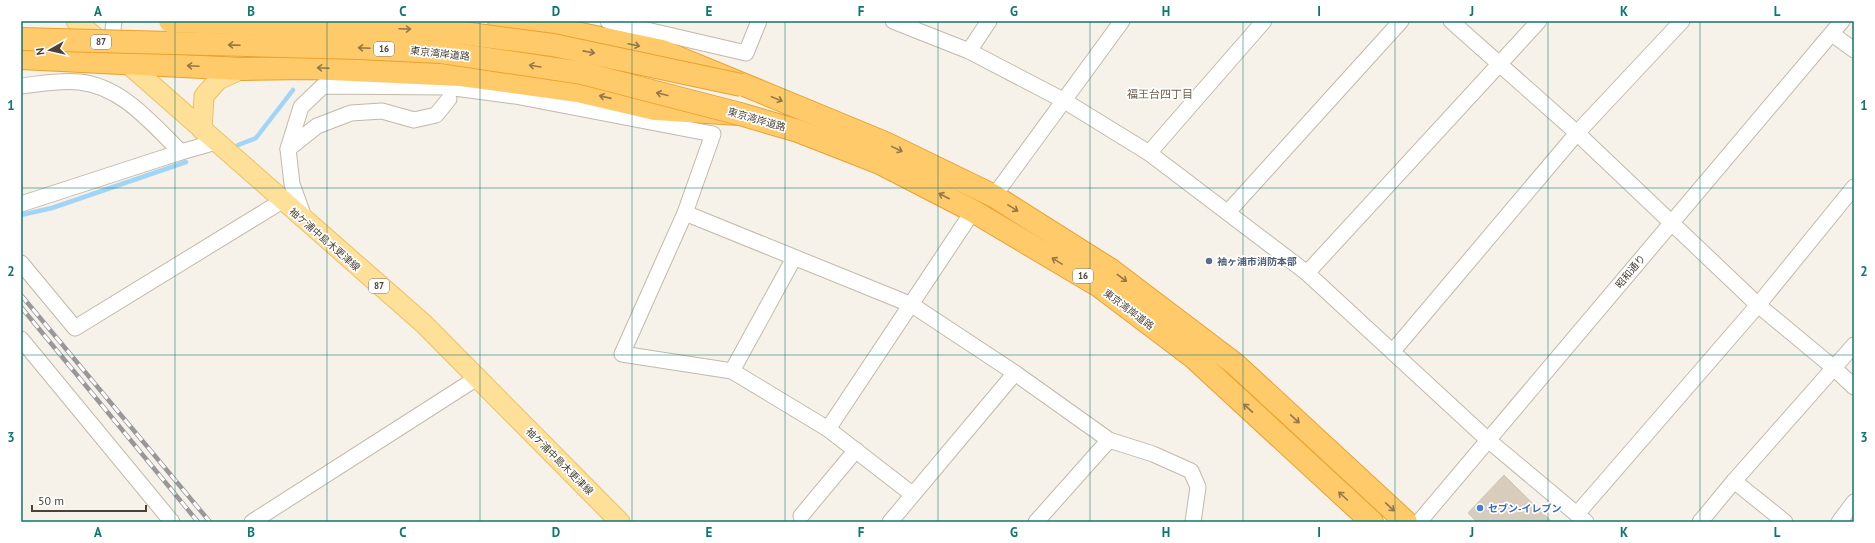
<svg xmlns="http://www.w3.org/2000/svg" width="1875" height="543" font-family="'PT Sans','Noto Sans JP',sans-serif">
<rect width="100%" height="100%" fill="#f6f1e9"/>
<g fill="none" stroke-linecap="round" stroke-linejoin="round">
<g stroke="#a1d5f7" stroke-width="4.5">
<path d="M238,145l18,-7 37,-48"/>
<path d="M21,215l31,-7 134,-46"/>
</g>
</g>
<path fill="#d8cdbd" stroke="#d4c5b0" d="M1504,475l16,16 32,31h-75l-9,-9z"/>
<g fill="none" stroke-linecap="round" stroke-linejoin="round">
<defs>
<g id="minor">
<path d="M608,21l138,32 13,-32"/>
<path d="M893,21l76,30 94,49 86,53 158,120 181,167 98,82"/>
<path d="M1451,21l126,112 181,172 76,63 20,19"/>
<path d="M1832,34l22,16"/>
<path d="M111,49l3,-28"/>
<path d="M969,51l20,-30"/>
<path d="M21,86c19,-2 39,-6 58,-4 43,4 73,42 102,70"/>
<path d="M288,149l29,-23 34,-13 31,-2 32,9 22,-5 13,-16"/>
<path d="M1149,153l115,-132"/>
<path d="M994,196l128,-175"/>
<path d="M21,204l160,-52 35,-10"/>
<path d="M1228,212l173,-191"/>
<path d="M685,213l-63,141 110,17 96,58 84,65"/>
<path d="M305,220l-13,-36 -4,-35 13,-42 22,-21 124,1 68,9 198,38 -28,79 227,92 103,68 94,67 44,14 38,17 7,16 -5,35"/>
<path d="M21,263l54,65 207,-127"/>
<path d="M1307,273l232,-252"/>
<path d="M21,339l151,183"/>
<path d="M1393,351l184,-218 105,-112"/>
<path d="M732,371l62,-113"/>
<path d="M828,429l145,-218"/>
<path d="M1734,481l51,41"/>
<path d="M1577,514l181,-209 96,-118"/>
<path d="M801,516l55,-66"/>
<path d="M252,522l225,-144"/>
<path d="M890,522l125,-149"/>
<path d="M1036,522l73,-82"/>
<path d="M1419,522l423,-501"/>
<path d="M1700,522l34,-41 120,-136"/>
<path d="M1839,522l15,-20"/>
</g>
<g id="major">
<path d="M76,21l51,42 297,261 196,198"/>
<path d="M202,130l2,-34 14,-16 24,-11"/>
</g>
<g id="highway">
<path d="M499,21l34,3 129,27 223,92 109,53 117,74 124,94 171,158"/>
<path d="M21,58l221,11 67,-1 152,7 117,16 77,18 85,5 58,17 82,32 93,48 126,75 94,71 179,165"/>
</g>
</defs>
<use href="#minor" stroke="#c2b9aa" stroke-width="17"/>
<use href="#major" stroke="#eec05e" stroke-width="21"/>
<use href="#highway" stroke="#eba12d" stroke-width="24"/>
<use href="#minor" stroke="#fff" stroke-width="15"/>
<use href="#major" stroke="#ffe098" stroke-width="19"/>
<use href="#highway" stroke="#ffca6a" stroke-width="22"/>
<defs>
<g id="rail">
<path d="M21,295l189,227"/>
<path d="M21,307l177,215"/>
</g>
</defs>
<use href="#rail" stroke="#989898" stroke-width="4.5"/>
<use href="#rail" stroke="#fff" stroke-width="3" stroke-dasharray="9" stroke-linecap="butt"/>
<defs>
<g id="highway-bridge">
<path d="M170,21l270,9 113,15 188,40"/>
<path d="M21,39l338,9 82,4 141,21 158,41"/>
</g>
</defs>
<use href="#highway-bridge" stroke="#eba12d" stroke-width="24" stroke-linecap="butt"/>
<use href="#highway-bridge" stroke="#ffca6a" stroke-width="22"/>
</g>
<defs><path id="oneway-shaft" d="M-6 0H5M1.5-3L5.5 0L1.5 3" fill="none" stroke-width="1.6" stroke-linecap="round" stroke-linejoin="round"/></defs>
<g stroke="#92784b">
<use href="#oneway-shaft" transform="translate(405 29) rotate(2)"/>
<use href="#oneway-shaft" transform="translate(234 45) rotate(-178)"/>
<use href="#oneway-shaft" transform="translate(634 45) rotate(12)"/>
<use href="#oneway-shaft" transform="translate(364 48) rotate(-177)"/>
<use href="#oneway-shaft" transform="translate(589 52) rotate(11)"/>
<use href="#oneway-shaft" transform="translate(193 66) rotate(-177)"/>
<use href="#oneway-shaft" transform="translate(535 66) rotate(-171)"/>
<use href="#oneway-shaft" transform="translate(323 68) rotate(-177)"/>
<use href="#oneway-shaft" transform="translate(662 94) rotate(-166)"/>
<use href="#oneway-shaft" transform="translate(605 97) rotate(-167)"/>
<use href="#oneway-shaft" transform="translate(777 99) rotate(22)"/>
<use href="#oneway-shaft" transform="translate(897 149) rotate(26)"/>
<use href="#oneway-shaft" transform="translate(944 196) rotate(-153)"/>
<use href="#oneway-shaft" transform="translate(1013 208) rotate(32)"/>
<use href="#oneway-shaft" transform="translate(1057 261) rotate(-149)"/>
<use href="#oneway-shaft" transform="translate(1122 278) rotate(37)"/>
<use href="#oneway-shaft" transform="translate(1248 408) rotate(-137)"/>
<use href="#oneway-shaft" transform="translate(1295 419) rotate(43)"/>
<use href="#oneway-shaft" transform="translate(1343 496) rotate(-138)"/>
<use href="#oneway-shaft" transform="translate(1390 507) rotate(43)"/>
</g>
<path fill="none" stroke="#0f766e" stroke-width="1" stroke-opacity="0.55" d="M175,21v501M327,21v501M480,21v501M632,21v501M785,21v501M938,21v501M1090,21v501M1243,21v501M1395,21v501M1548,21v501M1700,21v501M21,188h1833M21,355h1833"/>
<circle fill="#5c6f8a" stroke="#fff" stroke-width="1.5" cx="1209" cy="261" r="4"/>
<circle fill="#3f7fe0" stroke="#fff" stroke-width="1.5" cx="1480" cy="508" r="4"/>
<g text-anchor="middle" stroke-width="3.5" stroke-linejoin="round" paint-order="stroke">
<g fill="#fff" stroke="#807b72" stroke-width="1">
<rect x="91" y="35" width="20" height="14" rx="3"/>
<rect x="374" y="42" width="20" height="14" rx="3"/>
<rect x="1073" y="269" width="20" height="14" rx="3"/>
<rect x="369" y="279" width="20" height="14" rx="3"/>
</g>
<g font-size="9" font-weight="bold" fill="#4a4236">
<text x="101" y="45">87</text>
<text x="384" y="52">16</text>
<text x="1083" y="279">16</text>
<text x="379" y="289">87</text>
</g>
<g font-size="10" fill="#4a4236" stroke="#fff">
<text transform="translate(440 53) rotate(6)" y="4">東京湾岸道路</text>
<text transform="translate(757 119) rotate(16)" y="4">東京湾岸道路</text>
<text transform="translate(325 239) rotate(41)" y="4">袖ケ浦中島木更津線</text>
<text transform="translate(1630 271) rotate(-50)" y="4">昭和通り</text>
<text transform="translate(1129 309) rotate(37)" y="4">東京湾岸道路</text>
<text transform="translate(560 461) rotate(45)" y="4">袖ケ浦中島木更津線</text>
</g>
<g font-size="10" font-weight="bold" fill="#4e5e75" stroke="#fff" text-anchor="start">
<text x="1217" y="265">袖ヶ浦市消防本部</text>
</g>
<g font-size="10" font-weight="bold" fill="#366cbe" stroke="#fff" text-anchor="start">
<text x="1488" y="512">セブン-イレブン</text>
</g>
<g font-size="11" fill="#6e604c" stroke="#fff">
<text x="1160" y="98">福王台四丁目</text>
</g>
</g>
<rect width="1875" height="543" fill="none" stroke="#ffffff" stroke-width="44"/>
<g transform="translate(50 50) rotate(262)" stroke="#ffffff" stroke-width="3" paint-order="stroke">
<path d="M0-3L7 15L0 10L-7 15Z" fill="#4a4236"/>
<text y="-6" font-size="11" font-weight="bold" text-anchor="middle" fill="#4a4236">N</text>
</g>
<path d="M32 505v6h114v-6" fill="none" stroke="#4a4236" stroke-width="2"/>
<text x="38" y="505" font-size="12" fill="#4a4236" stroke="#ffffff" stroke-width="3" paint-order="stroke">50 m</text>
<rect x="22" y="22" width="1831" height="499" fill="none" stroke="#0f766e" stroke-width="1.5"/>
<g font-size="13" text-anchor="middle" font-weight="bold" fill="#0f766e">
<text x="98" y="16">A</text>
<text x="251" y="16">B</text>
<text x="403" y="16">C</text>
<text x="556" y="16">D</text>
<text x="709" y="16">E</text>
<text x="861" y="16">F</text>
<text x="1014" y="16">G</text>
<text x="1166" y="16">H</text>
<text x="1319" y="16">I</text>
<text x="1472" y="16">J</text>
<text x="1624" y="16">K</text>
<text x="1777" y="16">L</text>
<text x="11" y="110">1</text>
<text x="1864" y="110">1</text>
<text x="11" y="276">2</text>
<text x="1864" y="276">2</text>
<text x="11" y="442">3</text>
<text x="1864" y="442">3</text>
<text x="98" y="537">A</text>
<text x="251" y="537">B</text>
<text x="403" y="537">C</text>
<text x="556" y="537">D</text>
<text x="709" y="537">E</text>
<text x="861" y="537">F</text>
<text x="1014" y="537">G</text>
<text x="1166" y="537">H</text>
<text x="1319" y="537">I</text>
<text x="1472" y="537">J</text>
<text x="1624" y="537">K</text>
<text x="1777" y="537">L</text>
</g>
</svg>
